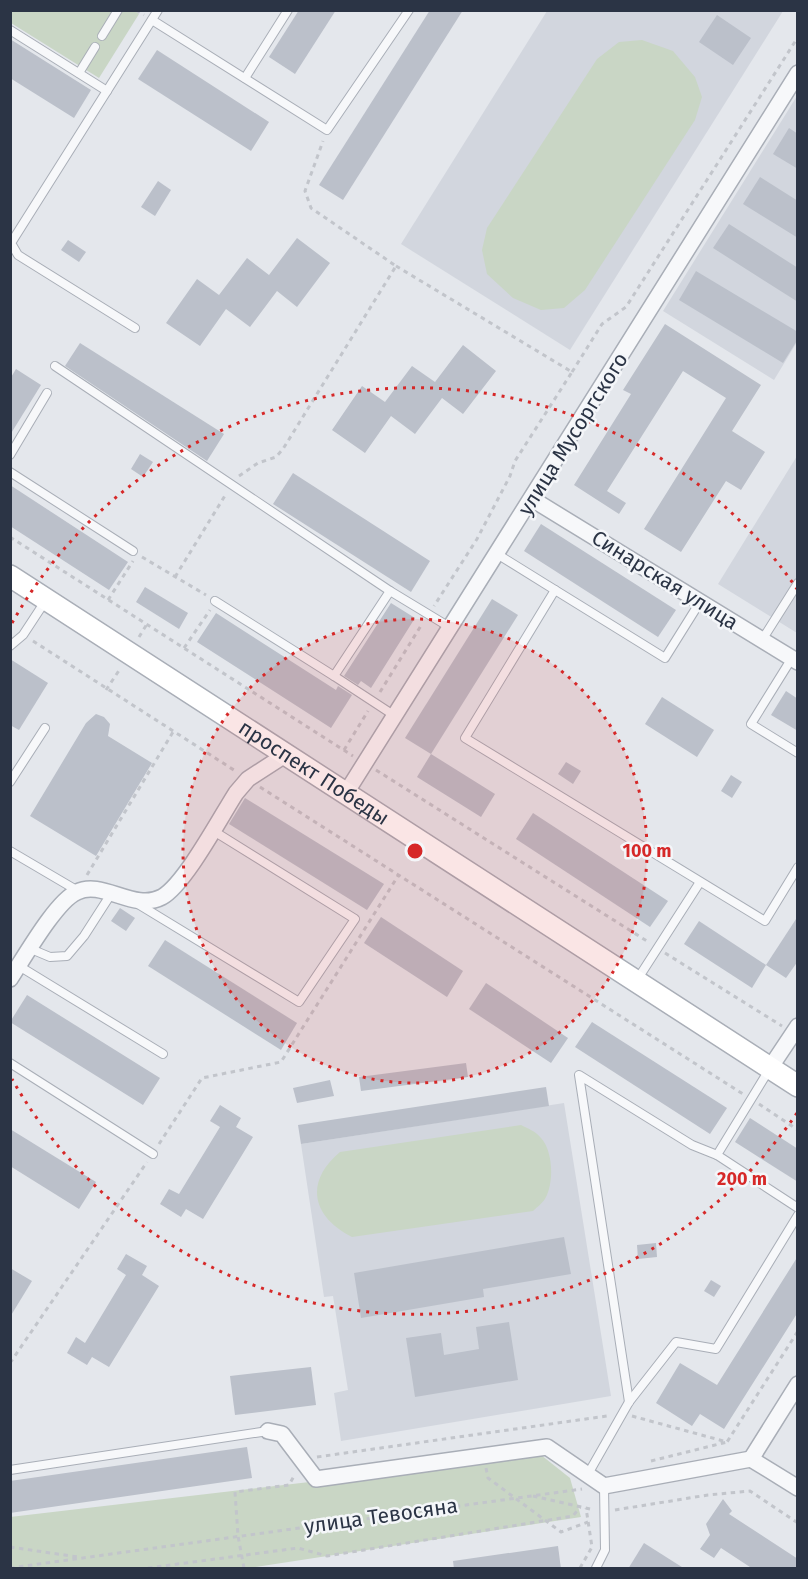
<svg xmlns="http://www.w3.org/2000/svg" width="808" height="1579" font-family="'Fira Sans',sans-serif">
<rect width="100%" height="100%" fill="#e4e7ec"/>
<g fill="#d2d6de">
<path d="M547,11h236l-213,339 -169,-106z"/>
<path d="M797,96v246l-23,38 -111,-69z"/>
<path d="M797,456v177l-79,-49z"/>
<path d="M564,1103l47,293 -270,45 -7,-48 14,-3 -15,-94 -9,1 -23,-153z"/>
</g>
<g fill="#c9d6c5">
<path d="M134,10l5,4 -40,64 -88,-55 -1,-12z"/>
<path d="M642,40l31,11 22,26 7,20 -7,23 -110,170 -21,18 -23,2 -28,-12 -26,-24 -5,-24 5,-22 110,-169 22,-17z"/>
<path d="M521,1125c8,4 14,6 20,13 12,13 13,43 5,59 -2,5 -9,10 -13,14l-181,26c-40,-20 -48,-55 -12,-85z"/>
<path d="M541,1455l29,23 11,39 -332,51h-238l-1,-51z"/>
</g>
<g fill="#bbc0ca">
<path d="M299,10h37l-41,64 -26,-17z"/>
<path d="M430,10h33l-120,190 -24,-15z"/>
<path d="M717,15l34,23 -18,27 -34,-23z"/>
<path d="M10,39l81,51 -17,28 -64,-40z"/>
<path d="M157,50l112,72 -18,29 -113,-72z"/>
<path d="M789,128l9,6v35l-25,-15z"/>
<path d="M760,177l38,24v37l-55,-34z"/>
<path d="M158,181l13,9 -16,26 -14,-9z"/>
<path d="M729,224l69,44v34l-85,-54z"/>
<path d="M297,238l33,25 -33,44 -20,-16 -27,36 -24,-18 -26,37 -34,-23 31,-44 22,16 28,-37 22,17z"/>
<path d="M68,240l18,12 -7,10 -18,-12z"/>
<path d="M696,271l102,61v7l-15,24 -104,-63z"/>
<path d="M665,324l96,61 -29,46 33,21 -24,38 -15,-9 -45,71 -37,-23 82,-131 -43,-27 -76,120 19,12 -7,11 -45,-29 57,-91 -8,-4z"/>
<path d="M80,343l144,91 -17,27 -142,-95z"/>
<path d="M463,345l33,26 -33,43 -21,-16 -27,36 -24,-18 -26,37 -33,-23 30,-44 23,16 27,-36 23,16z"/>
<path d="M16,369l25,16 -31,50v-56z"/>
<path d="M140,454l13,8 -10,15 -12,-8z"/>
<path d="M293,473l137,88 -19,31 -138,-88z"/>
<path d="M10,485l118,77 -19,28 -99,-64z"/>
<path d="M541,524l135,86 -18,27 -134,-86z"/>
<path d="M145,587l43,26 -9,16 -43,-27z"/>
<path d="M492,599l26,16 -87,139 -26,-16z"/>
<path d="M391,603l24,15 -44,70 -10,-7 -3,4 -14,-9z"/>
<path d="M216,613l120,77 2,-4 14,9 -21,33 -134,-86z"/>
<path d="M10,659l38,24 -29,47 -9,-5z"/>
<path d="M786,691l12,8v32l-27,-16z"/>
<path d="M662,697l52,33 -17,27 -52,-33z"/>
<path d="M96,714l8,3 6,7 -2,12 44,27 -56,93 -66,-40 56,-93z"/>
<path d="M431,754l64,40 -14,23 -64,-40z"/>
<path d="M566,762l15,9 -8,13 -15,-10z"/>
<path d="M731,775l11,7 -10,16 -11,-7z"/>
<path d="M245,798l139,86 -17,26 -138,-86z"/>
<path d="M533,813l135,88 -18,26 -134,-88z"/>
<path d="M120,908l15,10 -9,13 -15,-10z"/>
<path d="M798,916v45l-12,17 -20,-13z"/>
<path d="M381,917l82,54 -16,26 -83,-54z"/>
<path d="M699,921l67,44 -14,23 -68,-44z"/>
<path d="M165,940l132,83 -16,27 -133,-84z"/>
<path d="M486,983l82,55 -17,25 -82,-54z"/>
<path d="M27,995l133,83 -17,27 -133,-83z"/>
<path d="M592,1022l135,86 -17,26 -135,-87z"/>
<path d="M466,1063l2,14 -107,14 -2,-14z"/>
<path d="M330,1080l4,16 -37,7 -4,-15z"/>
<path d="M546,1087l3,19 -248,38 -3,-19z"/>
<path d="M220,1105l21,13 -5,9 17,10 -50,82 -17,-10 -5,8 -21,-13 9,-15 10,5 41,-67 -10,-6z"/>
<path d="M750,1118l48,31v33l-63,-40z"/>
<path d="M10,1129l86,53 -17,27 -69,-43z"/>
<path d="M564,1237l7,37 -88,15 1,8 -123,21 -7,-45z"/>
<path d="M656,1243l1,14 -19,2 -1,-14z"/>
<path d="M126,1254l21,12 -5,9 17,11 -50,81 -17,-10 -5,8 -20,-12 9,-16 9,6 41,-68 -9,-6z"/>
<path d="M798,1256v56l-74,117 -24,-15 -8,12 -36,-23 24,-40 37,22z"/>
<path d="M10,1268l22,13 -22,36z"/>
<path d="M711,1280l10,6 -7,11 -10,-6z"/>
<path d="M509,1322l9,58 -103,17 -9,-59 35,-5 3,22 35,-6 -3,-22z"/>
<path d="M311,1367l5,38 -81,10 -5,-39z"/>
<path d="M247,1447l5,31 -242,35v-32z"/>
<path d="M723,1499l9,12 -3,3 69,45v10h-45l-32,-21 -7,10 -14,-9 10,-14 -4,-11z"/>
<path d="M644,1543l41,26h-57z"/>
<path d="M558,1546l3,23h-107l-1,-8z"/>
</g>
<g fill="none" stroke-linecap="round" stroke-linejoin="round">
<defs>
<g id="lane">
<path d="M152,20l175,110 82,-120"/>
<path d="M10,30l97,61"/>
<path d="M102,36l16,-26"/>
<path d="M79,73l16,-26"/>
<path d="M245,78l43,-68"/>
<path d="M135,328l-117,-73 -7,-12 147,-233"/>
<path d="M55,366l335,225 61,37"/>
<path d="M10,455l37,-62"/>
<path d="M10,472l123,79"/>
<path d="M497,554l58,36"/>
<path d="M390,591l-56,85 61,40"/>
<path d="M215,601l119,75"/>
<path d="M700,602l-35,56 -110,-68 -90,148 300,183 33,-54"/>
<path d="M762,640l36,-57"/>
<path d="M10,646l13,-11 23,-35"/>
<path d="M792,658l-41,66 47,29"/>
<path d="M10,782l35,-54"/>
<path d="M10,851l68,40"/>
<path d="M138,904l161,98 56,-83 -143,-89"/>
<path d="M31,949l19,8 17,-1 17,-20 27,-42"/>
<path d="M19,966l144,88"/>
<path d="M637,980l63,-98"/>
<path d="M10,1063l143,91"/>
<path d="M769,1070l-52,85 81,53"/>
<path d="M629,1402l-50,-327 113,70 25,10"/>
<path d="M10,1470l258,-39"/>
<path d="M588,1474l41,-72 47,-60 40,7 82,-134"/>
<path d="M596,1568l9,-18 -1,-64"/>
</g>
<g id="street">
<path d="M532,499l266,163"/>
<path d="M346,793l452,-720"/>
<path d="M10,979c14,-21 46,-78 67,-87 25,-13 57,20 85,5 23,-13 58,-79 74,-104l12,-14 37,-24"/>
<path d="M770,1068l28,-42"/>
<path d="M268,1431l14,3 34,45 231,-32 57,39 147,-27"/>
<path d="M751,1459l47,-75"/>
<path d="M751,1459l47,29"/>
</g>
<g id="secondary">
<path id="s1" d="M10,576l788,510"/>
</g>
</defs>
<use href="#lane" stroke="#a9aeb7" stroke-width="10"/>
<use href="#street" stroke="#a9aeb7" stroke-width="18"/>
<use href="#secondary" stroke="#a9aeb7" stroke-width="24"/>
<g stroke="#c2c5cb" stroke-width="3" stroke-dasharray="4.5 4.5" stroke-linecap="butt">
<path d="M136,10l8,5"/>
<path d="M396,266l176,106 -57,89 -5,15 -33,63 -43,67"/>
<path d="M572,372l30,-48 24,-17 172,-270"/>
<path d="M239,476l19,-13 18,-6 7,-8 113,-183 -85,-58 -6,-17 18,-50"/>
<path d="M10,537l343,219"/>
<path d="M142,557l64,38"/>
<path d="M175,577l51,-83"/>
<path d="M108,600l25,-39"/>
<path d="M139,637l8,-13"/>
<path d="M33,641l204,131"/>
<path d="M184,648l26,-38"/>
<path d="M106,690l14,-21"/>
<path d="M380,692l42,-68"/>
<path d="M344,750l24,-39"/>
<path d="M376,770l274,173"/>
<path d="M260,787l483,307"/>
<path d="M87,875l86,-143"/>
<path d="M665,953l117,73"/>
<path d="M759,1104l39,26"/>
<path d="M159,1144l43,-66 79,-16 117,-186"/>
<path d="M10,1363l137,-201"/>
<path d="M632,1416l95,26 71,-111"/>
<path d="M317,1457l290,-41"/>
<path d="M651,1461l76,-19"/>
<path d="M486,1468l2,10 73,54 27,-10"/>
<path d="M533,1496l61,14"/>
<path d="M615,1510l93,-15 42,-4 48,32"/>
<path d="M10,1547l68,10"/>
<path d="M10,1568l572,-79"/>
<path d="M148,1568l150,-20 29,8 246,-40 7,-9"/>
<path d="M244,1568l-6,-32 -3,-44 54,-7 5,-9"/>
<path d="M580,1568l12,-21 -6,-39"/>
</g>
<use href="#lane" stroke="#f7f8fa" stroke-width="8"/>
<use href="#street" stroke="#f7f8fa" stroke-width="15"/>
<use href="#secondary" stroke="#fff" stroke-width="21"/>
</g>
<circle cx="415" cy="851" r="232" fill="#d62828" fill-opacity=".12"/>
<g fill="none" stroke="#d62828" stroke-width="3" stroke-dasharray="3 6">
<circle cx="415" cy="851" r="232"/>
<path d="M797 1113A463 463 0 0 1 12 1079M12 623A463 463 0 0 1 797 589"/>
</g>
<g text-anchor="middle" stroke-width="5" stroke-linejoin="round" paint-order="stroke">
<g font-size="21" fill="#2b3445" stroke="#f4f6f9">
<text transform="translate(573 434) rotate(-58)" y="7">улица Мусоргского</text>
<text transform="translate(665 580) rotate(32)" y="7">Синарская улица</text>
<text dy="7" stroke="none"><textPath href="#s1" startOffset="362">проспект Победы</textPath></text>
<text transform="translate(381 1516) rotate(-8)" y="7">улица Тевосяна</text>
</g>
</g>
<circle cx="415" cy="851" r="9" fill="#d62828" stroke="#f4f6f9" stroke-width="3"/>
<g font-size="18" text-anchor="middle" font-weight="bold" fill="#d62828" stroke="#f4f6f9" stroke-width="5" stroke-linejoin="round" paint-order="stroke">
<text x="647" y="857">100 m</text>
<text x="742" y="1185">200 m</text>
</g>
<rect width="808" height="1579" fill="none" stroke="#2b3445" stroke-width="24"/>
</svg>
